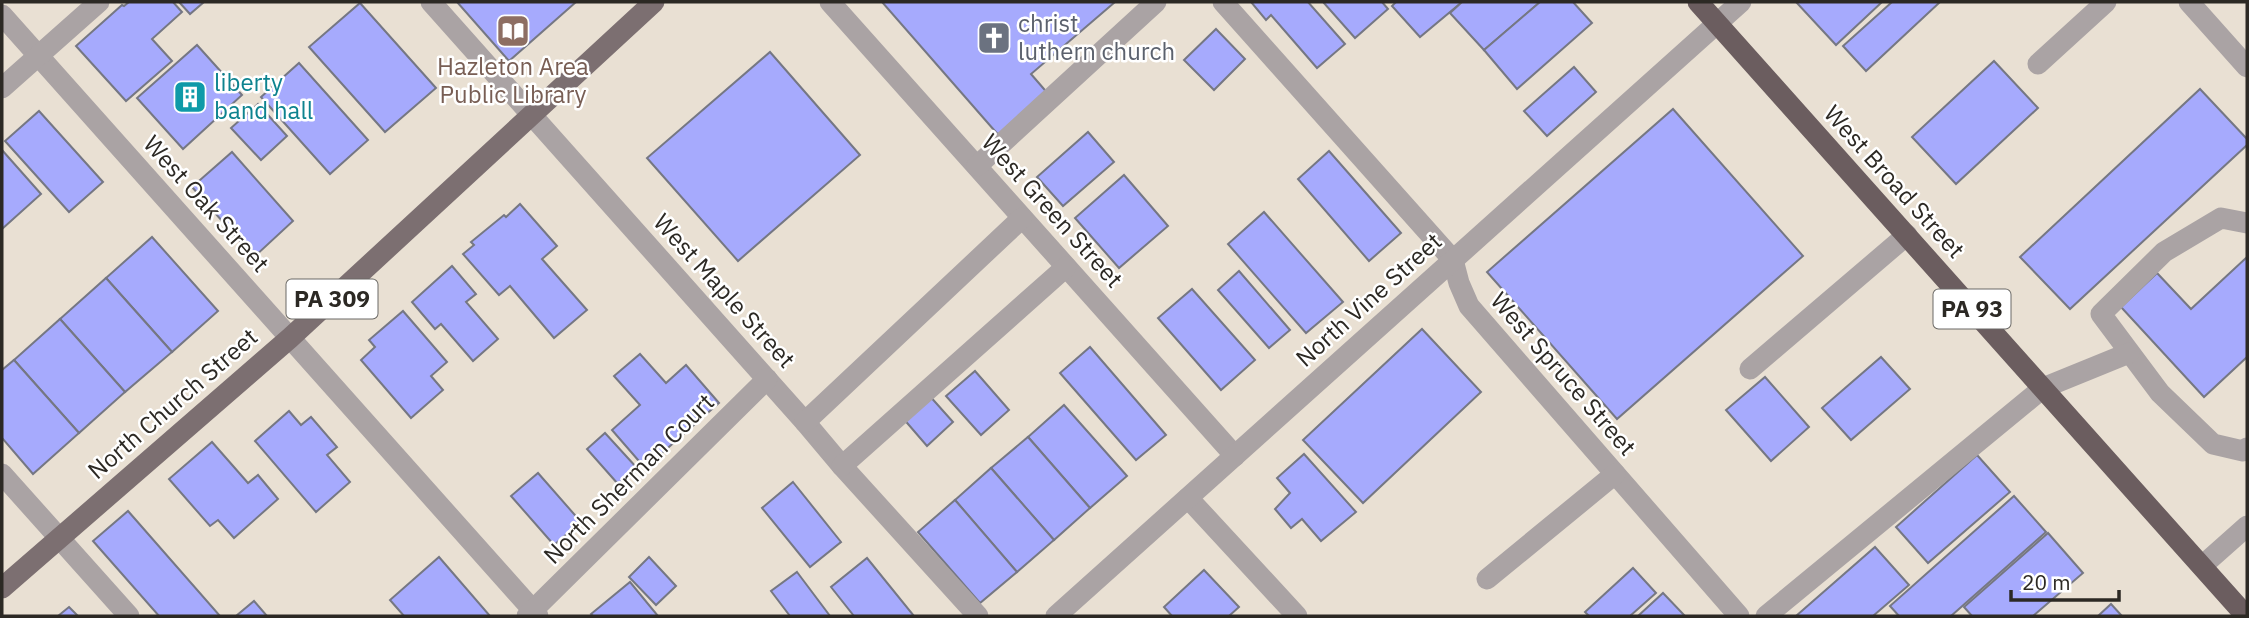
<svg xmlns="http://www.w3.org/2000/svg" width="2249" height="618" font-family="'IBM Plex Sans',sans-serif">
<rect width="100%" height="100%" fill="#e9e0d3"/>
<g fill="#a6aafd" stroke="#757783" stroke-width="2">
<path d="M129,2h44l9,10 -30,27 20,22 -46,40 -50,-55 46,-41 2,1z"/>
<path d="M179,2h25l-14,12z"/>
<path d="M457,2h119l-67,59z"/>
<path d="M882,2h233l-84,72 19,22 -49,42z"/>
<path d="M1251,2h57l37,42 -28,24 -46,-53 -5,5z"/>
<path d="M1323,2h59l6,7 -33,29z"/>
<path d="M1396,2h66l-42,35 -28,-31z"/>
<path d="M1462,2h78l-56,48 -34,-37z"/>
<path d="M1540,2h33l19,21 -75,66 -33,-39z"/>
<path d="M1796,2h86l-46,43z"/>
<path d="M1892,2h48l-74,69 -23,-25z"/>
<path d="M360,3l76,85 -51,44 -76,-85z"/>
<path d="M1216,29l29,30 -31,31 -30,-30z"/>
<path d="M197,45l45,50 -59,54 -46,-51z"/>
<path d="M770,52l90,103 -122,106 -91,-103z"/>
<path d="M1994,61l44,47 -82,76 -44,-47z"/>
<path d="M299,63l69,77 -38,34 -69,-77z"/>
<path d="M1574,67l22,25 -49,44 -23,-25z"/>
<path d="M2200,89l47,50v6l-177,164 -50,-52z"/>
<path d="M258,104l29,32 -26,24 -30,-32z"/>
<path d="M1673,109l130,147 -186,163 -130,-147z"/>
<path d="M39,111l64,71 -34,30 -64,-71z"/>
<path d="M1088,132l26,30 -51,44 -26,-29z"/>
<path d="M2,150l39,44 -39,35z"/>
<path d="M1329,151l72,82 -32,28 -71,-82z"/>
<path d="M232,152l61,69 -39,36 -62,-70z"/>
<path d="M1124,175l44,51 -49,42 -44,-50z"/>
<path d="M520,204l37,42 -15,13 45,51 -33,28 -44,-52 -11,9 -36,-41 11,-9 -3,-3 33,-27 2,2z"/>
<path d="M1264,212l79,90 -37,31 -78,-89z"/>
<path d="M152,237l66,74 -46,41 -66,-74z"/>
<path d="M2247,257v100l-43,40 -83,-90 36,-34 34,36z"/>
<path d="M452,266l24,28 -10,8 32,37 -25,22 -32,-37 -6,5 -23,-27z"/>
<path d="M1239,271l51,59 -21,18 -51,-58z"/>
<path d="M106,278l66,74 -47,40 -65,-73z"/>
<path d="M1192,289l63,71 -34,30 -63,-72z"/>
<path d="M403,311l44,51 -16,14 12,14 -32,28 -50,-58 14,-13 -6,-7z"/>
<path d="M60,319l65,73 -46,41 -65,-73z"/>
<path d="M1422,329l59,63 -118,111 -60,-63z"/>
<path d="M1090,347l76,88 -30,25 -76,-87z"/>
<path d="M640,354l26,29 20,-18 33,38 -74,65 -33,-38 28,-25 -26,-29z"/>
<path d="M1881,357l29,32 -59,51 -29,-32z"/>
<path d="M14,360l65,73 -46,41 -31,-36v-68z"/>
<path d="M975,371l34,39 -28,25 -35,-39z"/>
<path d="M1765,377l44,50 -38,34 -45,-51z"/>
<path d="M928,394l25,28 -26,24 -25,-29z"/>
<path d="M1064,405l63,71 -37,32 -62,-71z"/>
<path d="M289,411l12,14 10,-8 26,30 -10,8 23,27 -34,30 -61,-71z"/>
<path d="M605,433l32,35 -19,16 -31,-35z"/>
<path d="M1028,437l62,71 -36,32 -63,-72z"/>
<path d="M212,442l36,41 10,-8 20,24 -44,39 -16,-18 -8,6 -41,-47z"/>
<path d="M1304,454l52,58 -35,29 -19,-22 -11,9 -16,-19 15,-16 -13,-15z"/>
<path d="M1977,455l33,37 -82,71 -32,-36z"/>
<path d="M991,468l63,72 -37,32 -62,-72z"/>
<path d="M538,473l43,49 -27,23 -43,-49z"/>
<path d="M793,482l48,60 -31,25 -48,-59z"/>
<path d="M2014,496l32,36 -95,84h-52l-9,-10z"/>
<path d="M955,500l62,72 -37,31 -62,-71z"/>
<path d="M128,511l92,105h-61l-66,-75z"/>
<path d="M2048,533l35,40 -50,43h-61l-8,-9z"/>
<path d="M1875,547l34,38 -36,31h-77z"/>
<path d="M439,557l51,59h-86l-14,-16z"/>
<path d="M649,557l27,29 -20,19 -27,-28z"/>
<path d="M867,558l47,58h-60l-23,-29z"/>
<path d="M1633,568l23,25 -26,23h-41l-4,-4z"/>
<path d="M1204,570l35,37 -10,9h-57l-8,-9z"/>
<path d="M797,572l33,44h-40l-19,-25z"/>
<path d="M630,582l28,34h-65l-2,-2z"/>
<path d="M1663,593l22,23h-47z"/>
<path d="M254,601l13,15h-31z"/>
<path d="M2111,604l11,12h-24z"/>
<path d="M69,607l9,9h-20z"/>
</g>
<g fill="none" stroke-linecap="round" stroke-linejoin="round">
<g stroke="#aaa3a4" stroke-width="21">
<path d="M431,2l374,420 37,44 136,150"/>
<path d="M830,2l405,454"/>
<path d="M1223,2l230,258 6,23 10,23 270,310"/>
<path d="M2189,2l58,65"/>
<path d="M2,15l536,601"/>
<path d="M2038,64l68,-62"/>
<path d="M2,88l97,-86"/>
<path d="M977,166l179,-164"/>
<path d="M2247,223l-26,-5 -57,34 -63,62 59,79 53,51 30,7 4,-3"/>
<path d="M1750,369l157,-134"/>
<path d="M805,422l217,-204"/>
<path d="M842,466l224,-199"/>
<path d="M2,474l127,142"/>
<path d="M1188,498l109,118"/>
<path d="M2202,566l45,-40"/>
<path d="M1487,579l128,-105"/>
<path d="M527,616l240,-237"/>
<path d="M1056,616l685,-614"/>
<path d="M1766,616l277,-228 86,-35"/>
</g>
<path stroke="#7c6f71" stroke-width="21" d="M2,588l288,-250 364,-336"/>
<path stroke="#6b5d5f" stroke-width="21" d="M1698,2l548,614"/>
</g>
<defs>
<symbol id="library-square" viewBox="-11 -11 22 22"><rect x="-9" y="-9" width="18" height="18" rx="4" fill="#8d6e63" stroke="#fff"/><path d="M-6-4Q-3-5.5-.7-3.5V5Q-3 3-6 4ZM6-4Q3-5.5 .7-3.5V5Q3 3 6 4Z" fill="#fff"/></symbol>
<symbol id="church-square" viewBox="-11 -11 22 22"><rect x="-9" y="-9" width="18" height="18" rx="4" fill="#6b7280" stroke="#fff"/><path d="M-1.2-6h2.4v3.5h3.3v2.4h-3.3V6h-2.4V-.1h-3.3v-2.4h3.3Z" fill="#fff"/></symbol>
<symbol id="building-square" viewBox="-11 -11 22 22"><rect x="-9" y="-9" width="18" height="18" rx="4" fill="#0f9aa8" stroke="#fff"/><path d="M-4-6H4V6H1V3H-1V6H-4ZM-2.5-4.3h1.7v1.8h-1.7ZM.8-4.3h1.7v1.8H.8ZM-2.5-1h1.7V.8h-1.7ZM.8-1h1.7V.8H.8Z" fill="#fff"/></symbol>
</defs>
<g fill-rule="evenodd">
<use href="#library-square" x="494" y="12" width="38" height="38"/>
<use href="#church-square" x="975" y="19" width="38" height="38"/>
<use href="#building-square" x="171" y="78" width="38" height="38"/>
</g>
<g text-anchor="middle" stroke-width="5" stroke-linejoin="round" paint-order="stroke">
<g fill="#fff" stroke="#6b6966" stroke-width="2">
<rect x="286.5" y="279.5" width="91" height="39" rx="5"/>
<rect x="1933.5" y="289.5" width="77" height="39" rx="5"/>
</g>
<g font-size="23" font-weight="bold" fill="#2c2924">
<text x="332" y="307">PA 309</text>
<text x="1972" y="317">PA 93</text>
</g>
<g font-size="24" fill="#5b616d" stroke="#fff" text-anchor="start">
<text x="1018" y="32">christ<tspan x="1018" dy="28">luthern church</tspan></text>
</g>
<g font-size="24" fill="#785e54" stroke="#fff">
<text x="513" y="75">Hazleton Area<tspan x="513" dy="28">Public Library</tspan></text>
</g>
<g font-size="24" fill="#0d838f" stroke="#fff" text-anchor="start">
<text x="214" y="91">liberty<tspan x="214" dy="28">band hall</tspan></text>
</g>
<g font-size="24" fill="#2c2924" stroke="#fff">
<text transform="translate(1894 182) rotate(48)" y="8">West Broad Street</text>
<text transform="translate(206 204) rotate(48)" y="8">West Oak Street</text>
<text transform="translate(1052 211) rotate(48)" y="8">West Green Street</text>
<text transform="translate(724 291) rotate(48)" y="8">West Maple Street</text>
<text transform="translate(1369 300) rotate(-42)" y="8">North Vine Street</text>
<text transform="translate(1563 374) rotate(49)" y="8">West Spruce Street</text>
<text transform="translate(173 404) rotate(-41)" y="8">North Church Street</text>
<text transform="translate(629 479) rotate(-45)" y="8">North Sherman Court</text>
</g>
</g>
<rect width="2249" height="618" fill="none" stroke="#2c2924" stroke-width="7"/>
<path d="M2011 590v10h108v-10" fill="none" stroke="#2c2924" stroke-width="3.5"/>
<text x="2022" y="590" font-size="21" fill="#2c2924" stroke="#ffffff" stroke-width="5" paint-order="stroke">20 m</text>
</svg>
